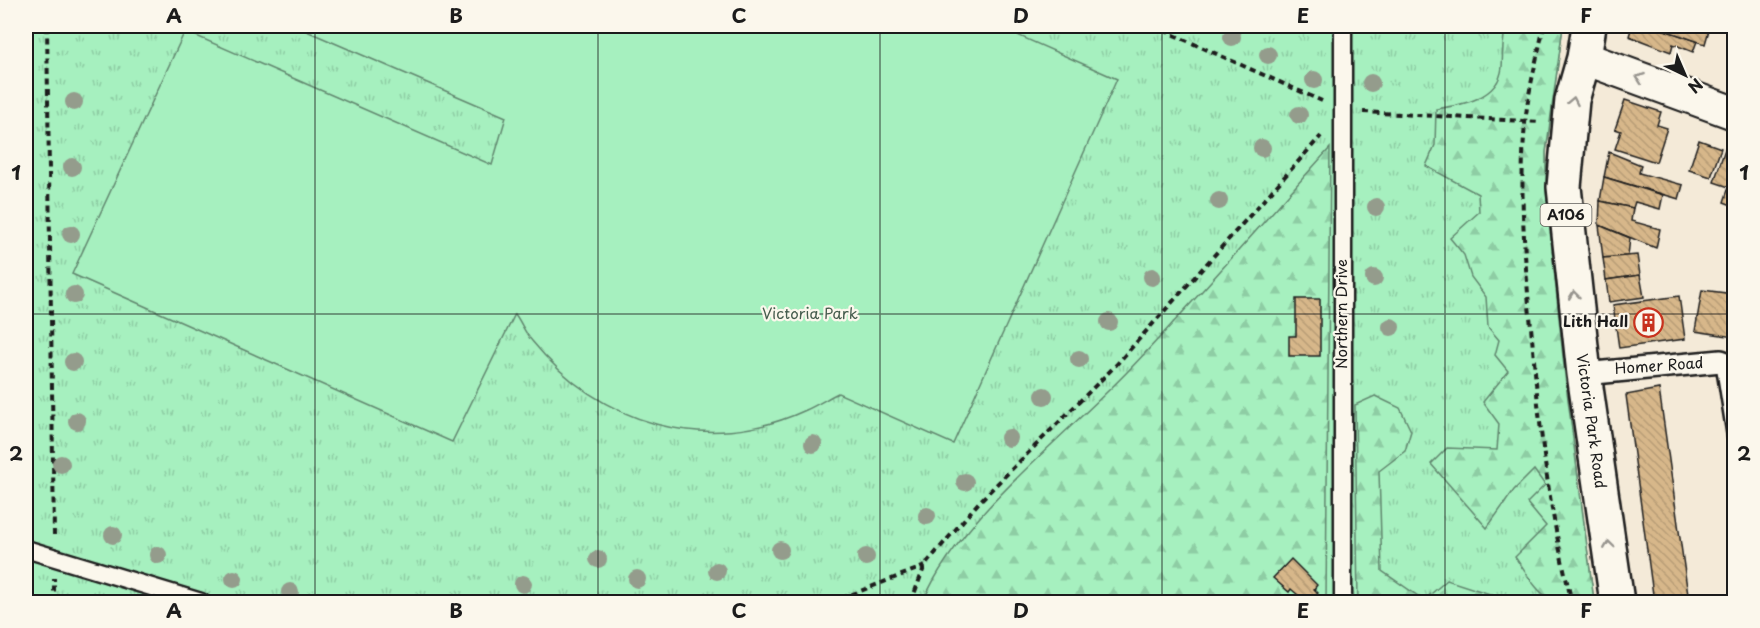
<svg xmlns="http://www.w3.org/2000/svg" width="1760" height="628" font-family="'Playpen Sans',sans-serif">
<defs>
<pattern id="grass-tufts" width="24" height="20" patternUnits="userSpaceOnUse" patternTransform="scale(1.5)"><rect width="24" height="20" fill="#a6f0bf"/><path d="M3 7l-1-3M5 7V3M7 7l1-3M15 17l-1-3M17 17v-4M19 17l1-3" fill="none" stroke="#8ecda4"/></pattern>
<pattern id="forest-firs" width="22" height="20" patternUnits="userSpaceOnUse" patternTransform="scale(1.5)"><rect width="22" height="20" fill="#a6f0bf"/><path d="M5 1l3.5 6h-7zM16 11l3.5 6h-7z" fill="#8ecda4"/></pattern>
<pattern id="building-back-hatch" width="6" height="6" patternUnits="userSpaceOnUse" patternTransform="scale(1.5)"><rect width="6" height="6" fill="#d7b78a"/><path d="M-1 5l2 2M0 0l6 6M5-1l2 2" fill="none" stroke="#b89d76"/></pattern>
</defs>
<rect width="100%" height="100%" fill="#f4ead8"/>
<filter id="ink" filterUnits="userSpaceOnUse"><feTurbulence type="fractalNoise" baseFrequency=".0167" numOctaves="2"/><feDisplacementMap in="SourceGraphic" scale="12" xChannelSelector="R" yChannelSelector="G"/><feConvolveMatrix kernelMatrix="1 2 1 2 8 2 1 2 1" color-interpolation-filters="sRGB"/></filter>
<g filter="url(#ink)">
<path fill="url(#grass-tufts)" stroke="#61866e" stroke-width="1.5" d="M26,26h1537l-17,126v39l19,185 29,226h-1568z"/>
<g fill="url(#forest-firs)" stroke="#61866e" stroke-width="1.5">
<path d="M1506,26h57l-17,126v39l19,185 29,225c-51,6 -52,-5 -79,-44l31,-31 -19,-23 18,-18 -11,-15 -20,20 -27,38 -56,-64 16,-16 50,2 2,-26 -16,-22 25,-31 -13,-16 4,-15 -11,-13 -2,-30 -15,-20 -7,-22 -14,-17 29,-26 -1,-18 -52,-28 9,-21 1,-36c25,-4 63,-10 66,-42 1,-14 0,-27 4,-41z"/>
<path d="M1330,148l-4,454h-403c36,-85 142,-165 206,-232 69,-72 134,-148 201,-222z"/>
<path d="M1375,396l25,12 11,23 -6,20 -26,20 3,100 42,29 23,-20 52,17 5,5h-146l-3,-197z"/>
</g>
<path fill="#a6f0bf" stroke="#61866e" stroke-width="1.5" d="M295,26h702l120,53 -164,365 -115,-51c-10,5 -21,12 -32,17 -100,47 -207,14 -274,-69 -7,-8 -11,-19 -17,-27l-63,128 -380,-168 113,-243 307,134 14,-48z"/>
<g fill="url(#building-back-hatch)" stroke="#1c1c1c" stroke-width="1.5">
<path d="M1632,26h21l44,15 -4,11 -20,-8 -2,8 -42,-16z"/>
<path d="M1653,26h45l11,4 -4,14z"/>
<path d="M1625,100l36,12 -4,13 10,3 -11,34 -41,-13 6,-18 -6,-2z"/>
<path d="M1699,140l22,8 -10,29 -22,-7z"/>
<path d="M1726,146l8,2v58l-10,-4 5,-15 -15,-5z"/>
<path d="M1609,152l32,13 -2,8 44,12 -4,14 -75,-22z"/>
<path d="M1604,177l59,18 -3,14 -25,-7 -2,6 -33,-7z"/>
<path d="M1600,201l33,7 -2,13 29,8 -4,19 -57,-23z"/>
<path d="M1599,225l31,13 -2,18 -25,2z"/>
<path d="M1637,255l3,20 -34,5 -3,-22z"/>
<path d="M1640,275l4,22 -35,5 -3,-22z"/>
<path d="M1702,290l32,4v43l-39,-6z"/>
<path d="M1679,296l6,43 -66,9 -6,-43z"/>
<path d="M1296,299h24v57h-31v-20h7z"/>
<path d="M1659,389l30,213h-35l-28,-207z"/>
<path d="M1291,559l26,26 -3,4 4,4 -7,7 -4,-3 -3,3 -13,-11 -2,3 -16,-14z"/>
</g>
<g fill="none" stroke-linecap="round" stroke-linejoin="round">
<defs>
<path id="service" d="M1721,361l13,82"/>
<g id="pedestrian">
<path d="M1343,26v576"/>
<path d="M26,549l175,53"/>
</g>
<path id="minor" d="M1584,374l137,-13 13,5"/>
<path id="secondary" d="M1584,58l150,55"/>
<path id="primary" d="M1589,26l-5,32 -12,42 -8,87 20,187 33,228"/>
</defs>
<use href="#service" stroke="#1c1c1c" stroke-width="15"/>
<use href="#pedestrian" stroke="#1c1c1c" stroke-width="21"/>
<use href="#minor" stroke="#1c1c1c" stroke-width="26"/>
<use href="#secondary" stroke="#1c1c1c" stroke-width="36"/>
<use href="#primary" stroke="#1c1c1c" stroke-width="38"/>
<g stroke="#1c1c1c" stroke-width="4" stroke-dasharray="6 4.5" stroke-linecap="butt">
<path d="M47,26l7,509"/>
<path d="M1154,26l168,75"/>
<path d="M1544,26c-7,32 -16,65 -19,98 -7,79 2,157 9,236 7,84 17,161 38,242"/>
<path d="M1363,112l178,10"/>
<path d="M54,602v-24"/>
<path d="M832,602l93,-36"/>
<path d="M911,602l14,-37 55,-64 136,-136 205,-229"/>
</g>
<use href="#service" stroke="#fbf7ec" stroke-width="10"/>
<use href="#pedestrian" stroke="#fbf7ec" stroke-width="16"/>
<use href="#minor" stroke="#fbf7ec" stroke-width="21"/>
<use href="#secondary" stroke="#fbf7ec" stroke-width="32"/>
<use href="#primary" stroke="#fbf7ec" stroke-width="33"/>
</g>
<g fill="#949c8c">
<circle cx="1232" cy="37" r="9"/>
<circle cx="1268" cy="55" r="9"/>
<circle cx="1314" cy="80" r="9"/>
<circle cx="1371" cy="83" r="9"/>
<circle cx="74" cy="102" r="9"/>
<circle cx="1299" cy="115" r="9"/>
<circle cx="1262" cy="148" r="9"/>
<circle cx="72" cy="167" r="9"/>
<circle cx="1219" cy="201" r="9"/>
<circle cx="1376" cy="207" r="9"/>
<circle cx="71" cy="234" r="9"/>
<circle cx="1152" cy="277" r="9"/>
<circle cx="1374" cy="278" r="9"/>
<circle cx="74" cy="295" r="9"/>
<circle cx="1109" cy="322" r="9"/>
<circle cx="1391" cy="327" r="9"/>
<circle cx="1079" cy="359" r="9"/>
<circle cx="73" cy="362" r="9"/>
<circle cx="1044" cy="396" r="9"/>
<circle cx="77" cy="421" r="9"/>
<circle cx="1009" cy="438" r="9"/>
<circle cx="813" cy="444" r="9"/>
<circle cx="61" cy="464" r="9"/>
<circle cx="965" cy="482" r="9"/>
<circle cx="927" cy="516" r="9"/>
<circle cx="113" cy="535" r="9"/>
<circle cx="780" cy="550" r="9"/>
<circle cx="158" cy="555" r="9"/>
<circle cx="866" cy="557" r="9"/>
<circle cx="598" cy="559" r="9"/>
<circle cx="717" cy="571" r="9"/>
<circle cx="234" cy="579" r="9"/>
<circle cx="637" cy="579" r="9"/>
<circle cx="523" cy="584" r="9"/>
<circle cx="290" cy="592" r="9"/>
</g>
<defs><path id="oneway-chevron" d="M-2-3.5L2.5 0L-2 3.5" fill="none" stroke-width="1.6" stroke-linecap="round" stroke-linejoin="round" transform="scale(1.5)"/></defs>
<g stroke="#97948e">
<use href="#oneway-chevron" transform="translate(1640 78) rotate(-160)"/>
<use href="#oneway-chevron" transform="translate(1573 101) rotate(-79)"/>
<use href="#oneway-chevron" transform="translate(1574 295) rotate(-97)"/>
<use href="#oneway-chevron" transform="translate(1609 545) rotate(-98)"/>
</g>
</g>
<path fill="none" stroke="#1c1c1c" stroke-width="1.5" stroke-opacity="0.55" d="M315,26v576M598,26v576M880,26v576M1162,26v576M1445,26v576M26,314h1708"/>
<defs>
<symbol id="building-ring" viewBox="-11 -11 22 22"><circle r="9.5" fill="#fbf7ec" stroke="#c8321e" stroke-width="1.5"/><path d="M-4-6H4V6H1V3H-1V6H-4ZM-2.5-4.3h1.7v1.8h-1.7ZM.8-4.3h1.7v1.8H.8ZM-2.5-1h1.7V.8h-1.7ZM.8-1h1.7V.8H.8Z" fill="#c8321e"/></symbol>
</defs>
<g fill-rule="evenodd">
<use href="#building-ring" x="1632" y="306" width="33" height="33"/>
</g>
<g text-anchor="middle" stroke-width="4.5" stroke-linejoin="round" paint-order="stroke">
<rect fill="#fbf7ec" stroke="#5f5e5a" stroke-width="1.5" x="1540.5" y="204" width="51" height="22" rx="4.5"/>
<g font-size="14" font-weight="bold" fill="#1c1c1c">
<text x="1566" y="220">A106</text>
</g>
<g font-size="15" fill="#455c4d" stroke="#fbf7ec">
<text x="810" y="319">Victoria Park</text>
</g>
<g font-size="15" fill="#1c1c1c" stroke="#fbf7ec">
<text transform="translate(1342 314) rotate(-90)" y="5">Northern Drive</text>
<text transform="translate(1659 366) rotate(-4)" y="5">Homer Road</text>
<text transform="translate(1591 421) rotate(82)" y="5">Victoria Park Road</text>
</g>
<g font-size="15" font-weight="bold" fill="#1c1c1c" stroke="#fbf7ec" text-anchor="end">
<text x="1628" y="327">Lith Hall</text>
</g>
</g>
<rect width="1760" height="628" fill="none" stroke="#fbf7ec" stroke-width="66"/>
<g transform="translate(1685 75) rotate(136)" stroke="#fbf7ec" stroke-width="4.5" paint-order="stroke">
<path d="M0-4.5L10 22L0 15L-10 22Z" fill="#1c1c1c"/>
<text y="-9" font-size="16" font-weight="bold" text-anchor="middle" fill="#1c1c1c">N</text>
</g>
<rect x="33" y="33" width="1694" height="562" fill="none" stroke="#1c1c1c" stroke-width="2"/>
<g font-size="20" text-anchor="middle" font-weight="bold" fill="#1c1c1c">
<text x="174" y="23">A</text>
<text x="456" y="23">B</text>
<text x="739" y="23">C</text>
<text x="1021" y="23">D</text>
<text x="1303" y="23">E</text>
<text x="1586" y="23">F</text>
<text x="16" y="180">1</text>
<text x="1744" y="180">1</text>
<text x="16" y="461">2</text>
<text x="1744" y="461">2</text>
<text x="174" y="618">A</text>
<text x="456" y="618">B</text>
<text x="739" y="618">C</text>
<text x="1021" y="618">D</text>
<text x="1303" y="618">E</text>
<text x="1586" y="618">F</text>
</g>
</svg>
